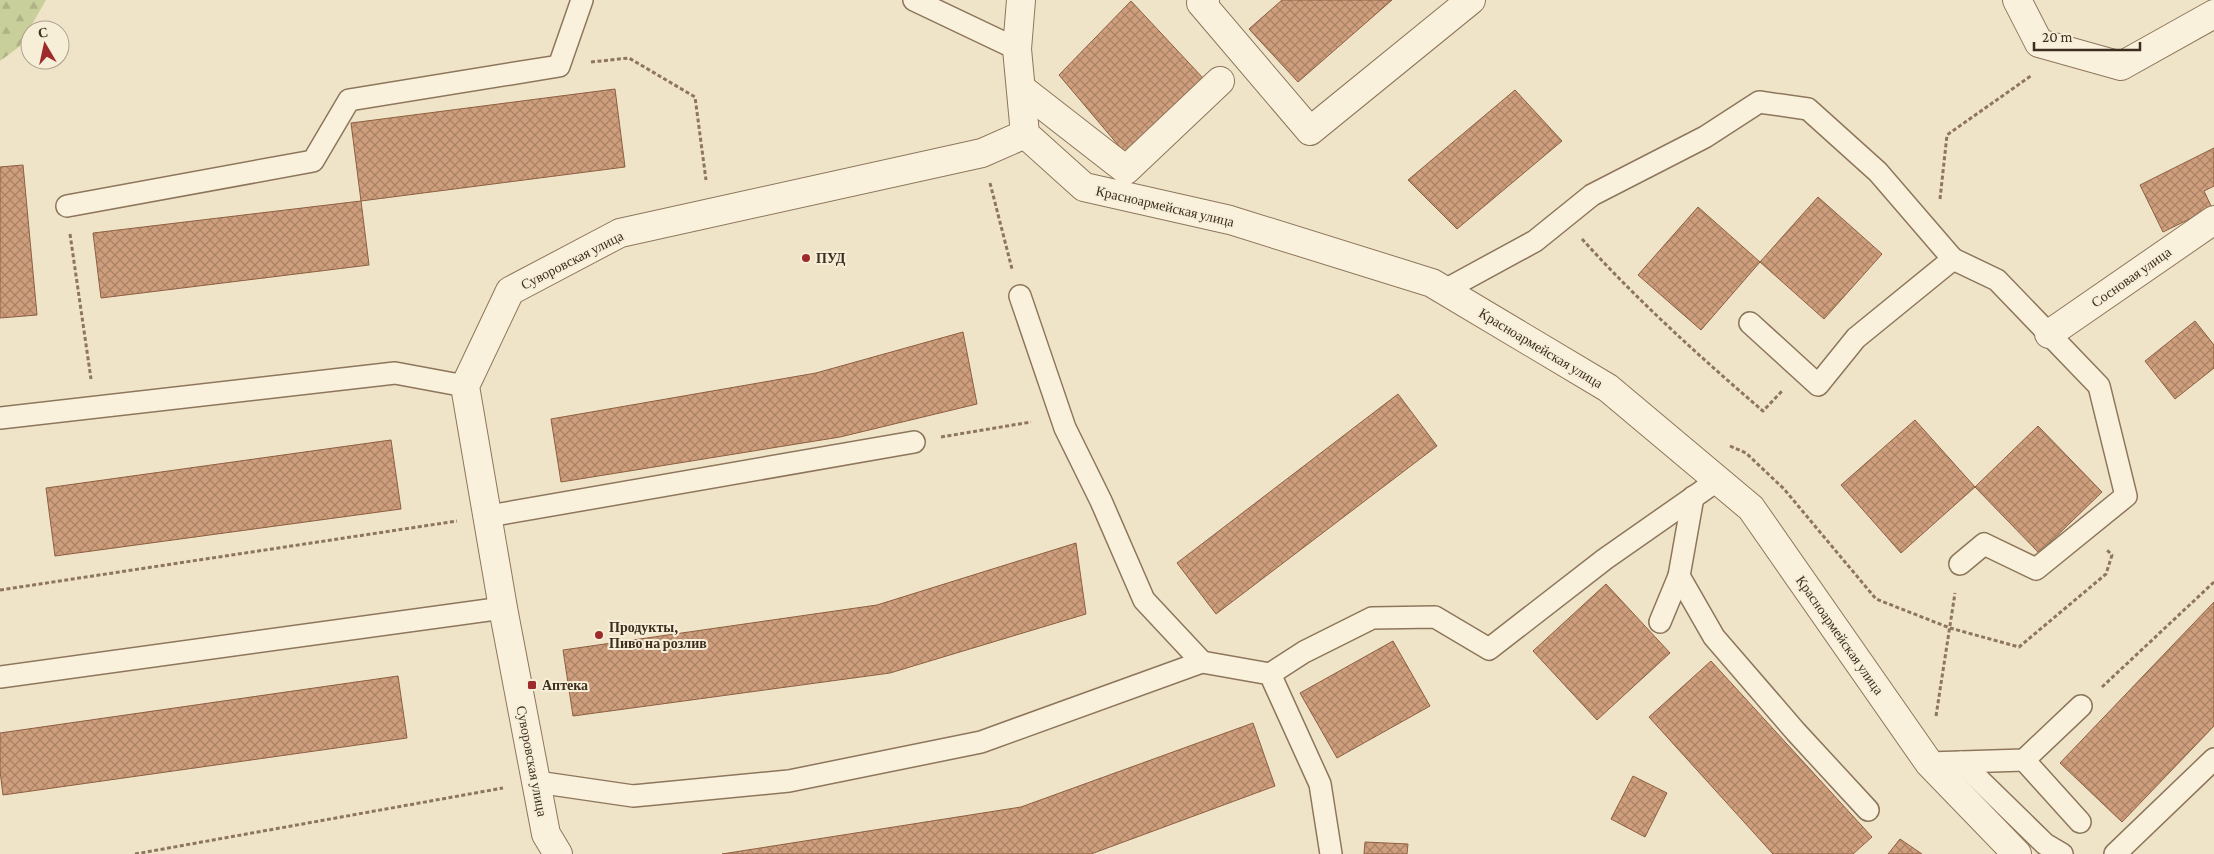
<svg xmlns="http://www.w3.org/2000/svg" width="2214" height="854" font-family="'Crimson Pro',serif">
<defs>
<pattern id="forest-firs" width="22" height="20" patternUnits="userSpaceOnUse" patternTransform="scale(1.25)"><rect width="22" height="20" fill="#c9cf9b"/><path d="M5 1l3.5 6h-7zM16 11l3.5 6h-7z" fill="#aeb285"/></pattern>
<pattern id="building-cross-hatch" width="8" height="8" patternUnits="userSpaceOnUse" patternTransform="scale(1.25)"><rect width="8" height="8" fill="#cf9f7d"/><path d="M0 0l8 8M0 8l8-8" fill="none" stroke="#a98266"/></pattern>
</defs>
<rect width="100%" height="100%" fill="#f0e4c8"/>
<path fill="url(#forest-firs)" d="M0,0h46l-27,47 -19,14z"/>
<g fill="url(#building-cross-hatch)" stroke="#8d5f41">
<path d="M1282,0h110l-94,82 -49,-53z"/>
<path d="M1131,1l72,77 -79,74 -65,-77z"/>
<path d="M615,89l10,78 -264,34 -10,-78z"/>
<path d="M1515,90l47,51 -105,88 -49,-49z"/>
<path d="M2214,148v38l-10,5 8,17 -49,24 -23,-47z"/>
<path d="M23,165l14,150 -37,3v-151z"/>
<path d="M1818,197l64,57 -58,65 -64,-57z"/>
<path d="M361,201l8,64 -268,33 -8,-65z"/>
<path d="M1698,207l62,55 -59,68 -63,-55z"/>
<path d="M2195,321l19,24v23l-39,31 -30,-38z"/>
<path d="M963,332l14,72 -137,33 -279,45 -10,-63 265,-46z"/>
<path d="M1398,394l39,52 -221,168 -39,-51z"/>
<path d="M1915,420l60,67 -74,66 -60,-68z"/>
<path d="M2038,426l64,66 -63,61 -64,-66z"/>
<path d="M391,440l10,69 -346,47 -9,-68z"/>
<path d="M1076,543l10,71 -196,59 -317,43 -10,-66 314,-45z"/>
<path d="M1606,584l64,69 -73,67 -64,-69z"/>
<path d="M2214,602v124l-92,96 -62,-59z"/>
<path d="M1393,641l37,65 -93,52 -37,-65z"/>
<path d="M1711,661l161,176 -19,17h-80l-124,-137z"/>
<path d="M398,676l9,62 -404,57 -3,-24v-38z"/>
<path d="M1253,723l22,63 -184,68h-369l299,-47z"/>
<path d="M1633,776l34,17 -22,44 -34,-18z"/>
<path d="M1900,839l22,15h-34z"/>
<path d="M1365,842l43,2 -1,10h-43z"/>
</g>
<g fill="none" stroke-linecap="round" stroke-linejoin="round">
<defs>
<g id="lane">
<path d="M914,0l103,49"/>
<path d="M67,206l246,-45 36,-61 210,-34 23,-66"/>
<path d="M1953,259l44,21 102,106 27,110 -90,73 -52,-25 -24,20"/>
<path d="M1445,290l90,-49 57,-46 113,-58 54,-35 49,7 70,63 75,87 -97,79 -38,47 -68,-62"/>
<path d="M1020,296l45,132 36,73 43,99 58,62"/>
<path d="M0,418l395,-45 70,13"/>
<path d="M1693,497l-14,79 35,61 82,95 72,78"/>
<path d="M489,516l425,-74"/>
<path d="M1660,622l19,-46"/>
<path d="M1270,674l34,-22 68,-34 63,-1 54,32 116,-90 113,-79"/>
<path d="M0,677l503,-69"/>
<path d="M2024,760l56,62"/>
<path d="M1961,762l84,82 17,10"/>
<path d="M1929,763l95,-3 57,-54"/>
<path d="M537,782l96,14 156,-15 192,-39 221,-80 68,12 50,110 11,70"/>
<path d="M2115,854l99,-95"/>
</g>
<g id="street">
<path d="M1021,0l-4,49 8,85 59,53 146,33 202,63 176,105 143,120 178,255 88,91"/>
<path d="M1205,0l-4,3 109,128 161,-131"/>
<path d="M2017,0l22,43 82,23 93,-52"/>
<path d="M1022,89l104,81 94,-89"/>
<path d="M2049,334l165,-114"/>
<path d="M558,854l-12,-20 -43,-226 -38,-222 45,-95 110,-58 362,-80 43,-19"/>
</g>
</defs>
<use href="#lane" stroke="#8d765c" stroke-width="24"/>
<use href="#street" stroke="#8d765c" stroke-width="30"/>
<g stroke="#8d765c" stroke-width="3" stroke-dasharray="4 2.5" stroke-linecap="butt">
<path d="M591,62l38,-4 66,39 11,83"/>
<path d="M990,183l22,86"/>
<path d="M1940,199l7,-64 85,-60"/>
<path d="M70,234l21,145"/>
<path d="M1582,239c56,62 118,118 181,172l20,-21"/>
<path d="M941,437l90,-15"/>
<path d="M1730,446l16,7 38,36 92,110 74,29 69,19 87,-73 6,-19 -6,-6"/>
<path d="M0,590l457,-69"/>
<path d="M2102,687l112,-105"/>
<path d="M1936,716l19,-123"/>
<path d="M135,854l368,-66"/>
</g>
<use href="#lane" stroke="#faf1dc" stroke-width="21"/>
<use href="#street" stroke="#faf1dc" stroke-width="28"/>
</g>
<g fill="#9e2a2b" stroke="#f7eed8" stroke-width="2">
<circle cx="806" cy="258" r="5"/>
<circle cx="599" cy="635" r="5"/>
<rect x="527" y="680" width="10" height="10" rx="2.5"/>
</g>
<g text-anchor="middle" stroke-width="4" stroke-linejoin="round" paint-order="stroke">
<g font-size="14" fill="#3d2e20" stroke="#f7eed8">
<text transform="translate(1165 206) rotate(13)" y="5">Красноармейская улица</text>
<text transform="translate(572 260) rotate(-27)" y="5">Суворовская улица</text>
<text transform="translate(2131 277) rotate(-35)" y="5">Сосновая улица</text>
<text transform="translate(1541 348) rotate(31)" y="5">Красноармейская улица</text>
<text transform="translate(1840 635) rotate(55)" y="5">Красноармейская улица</text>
<text transform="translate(532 761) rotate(79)" y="5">Суворовская улица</text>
</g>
<g font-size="14" font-weight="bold" fill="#3d2e20" stroke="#f7eed8" text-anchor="start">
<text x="816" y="263">ПУД</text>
<text x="609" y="632">Продукты,<tspan x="609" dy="16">Пиво на розлив</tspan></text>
<text x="542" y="690">Аптека</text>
</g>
</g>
<g transform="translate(45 45) rotate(351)"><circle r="24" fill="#f7eed8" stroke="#ada18e"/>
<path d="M0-4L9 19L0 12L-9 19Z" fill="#9e2a2b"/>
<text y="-8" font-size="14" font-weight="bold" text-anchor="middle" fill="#3d2e20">С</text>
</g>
<path d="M2034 42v8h106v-8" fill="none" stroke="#3d2e20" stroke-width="2.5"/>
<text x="2042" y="42" font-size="15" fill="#3d2e20" stroke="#f7eed8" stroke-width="4" paint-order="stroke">20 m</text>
</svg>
